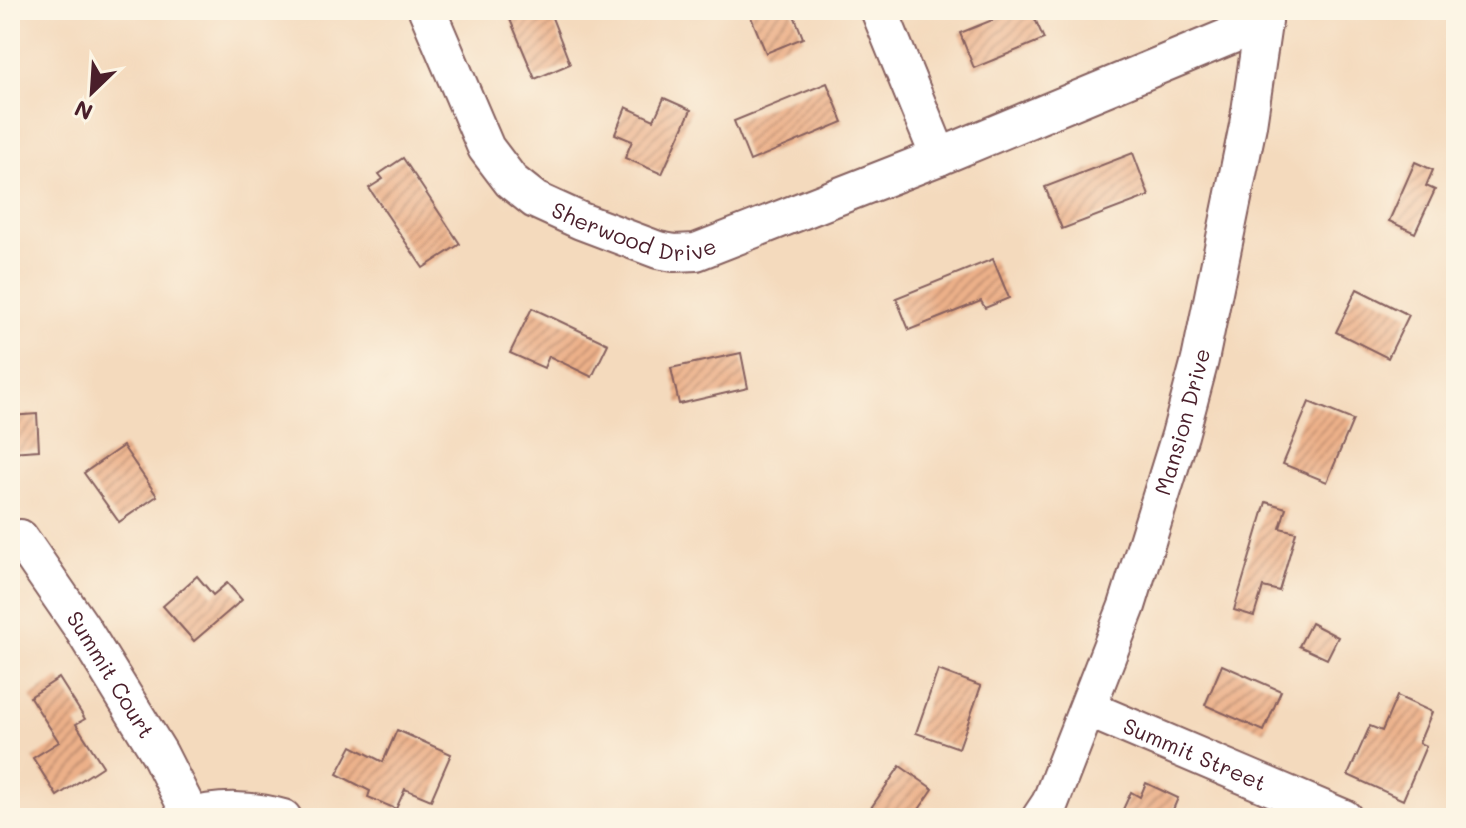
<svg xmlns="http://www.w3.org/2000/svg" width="1466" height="828" font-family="Mali,sans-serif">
<defs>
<pattern id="building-hatch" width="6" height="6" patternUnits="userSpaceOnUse" patternTransform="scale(2)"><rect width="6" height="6" fill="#ecb089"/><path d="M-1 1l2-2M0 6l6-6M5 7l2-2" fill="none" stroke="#c18f70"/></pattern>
</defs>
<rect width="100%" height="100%" fill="#fcf5e5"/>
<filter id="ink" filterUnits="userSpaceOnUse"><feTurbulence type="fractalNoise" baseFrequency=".0125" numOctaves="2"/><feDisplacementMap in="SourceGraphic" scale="16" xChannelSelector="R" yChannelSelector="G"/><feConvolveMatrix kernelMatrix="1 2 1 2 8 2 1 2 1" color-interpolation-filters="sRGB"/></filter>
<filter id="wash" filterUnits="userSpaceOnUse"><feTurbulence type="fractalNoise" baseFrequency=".006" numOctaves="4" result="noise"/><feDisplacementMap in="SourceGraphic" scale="32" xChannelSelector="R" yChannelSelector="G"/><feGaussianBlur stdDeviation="1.8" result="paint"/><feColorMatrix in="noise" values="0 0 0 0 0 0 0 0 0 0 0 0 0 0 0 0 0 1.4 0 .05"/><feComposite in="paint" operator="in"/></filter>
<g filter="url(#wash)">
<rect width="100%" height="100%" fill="#f4dabd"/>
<g id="blocks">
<g fill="url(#building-hatch)">
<path d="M506,10h43l21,54 -35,15z"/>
<path d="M748,10h44l11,28 -37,15z"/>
<path d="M1017,10h14l13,29 -70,29 -14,-35z"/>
<path d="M827,83l16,39 -93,39 -16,-40z"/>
<path d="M664,98l27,12 -29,64 -37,-16 7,-17 -17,-7 11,-27 28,13z"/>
<path d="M1133,153l16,43 -87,33 -17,-42z"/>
<path d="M403,158l57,86 -37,24 -54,-80 14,-9 -4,-5z"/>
<path d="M1415,162l18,8 -7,16 9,4 -20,43 -26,-12z"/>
<path d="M993,259l16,39 -24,10 -4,-7 -72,29 -13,-32z"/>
<path d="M1357,289l52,26 -21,43 -52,-26z"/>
<path d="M532,308l76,36 -16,33 -43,-21 -5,12 -34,-15z"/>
<path d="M741,353l7,35 -69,16 -8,-36z"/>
<path d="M1309,402l44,18 -26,62 -44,-18z"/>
<path d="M37,414l2,36 -29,2v-36z"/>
<path d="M123,446l34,50 -38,26 -35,-49z"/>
<path d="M1266,502l20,6 -6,20 16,4 -17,59 -16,-4 -9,29 -20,-6z"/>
<path d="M197,576l16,19 14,-12 15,17 -48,41 -31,-35z"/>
<path d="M1311,623l27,14 -11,22 -28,-13z"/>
<path d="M1222,665l59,26 -17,40 -59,-26z"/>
<path d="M938,670l43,16 -22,62 -43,-15z"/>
<path d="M59,678l26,41 -9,5 27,42 -46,30 -24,-38 26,-16 -29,-45z"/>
<path d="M1397,696l35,16 -13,31 7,3 -23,54 -55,-25 22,-49 12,5z"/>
<path d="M397,730l54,24 -20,46 -26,-11 -9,20 -28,-12 2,-6 -33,-17 15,-28 31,16z"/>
<path d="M900,766l33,23 -20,29h-49z"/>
<path d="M1146,783l32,15 -6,14 14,6h-67l12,-26 9,5z"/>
</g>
</g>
</g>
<g filter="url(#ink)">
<use href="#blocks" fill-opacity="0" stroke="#86605e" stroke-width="2"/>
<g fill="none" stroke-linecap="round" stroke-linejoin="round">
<defs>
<g id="minor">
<path id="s1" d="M427,10l59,138 25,33 24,19 46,21 77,29 16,3 22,-1 243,-95 325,-135"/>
<path d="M879,10l60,147"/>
<path id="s2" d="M20,538l62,90 77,125 32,63"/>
<path id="s3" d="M1088,709l256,109"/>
<path d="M186,818c31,-10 66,-9 97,0"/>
<path id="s4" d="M1040,818l10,-15 77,-197 53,-171 20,-75 48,-235 17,-115"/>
</g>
</defs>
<use href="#minor" stroke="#86605e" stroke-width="40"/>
<use href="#minor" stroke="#fff" stroke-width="36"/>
</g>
</g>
<g text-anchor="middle" stroke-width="6" stroke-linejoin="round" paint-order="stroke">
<g font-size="22" fill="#4a1f2b" stroke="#fcf5e5">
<text dy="8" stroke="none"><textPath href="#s1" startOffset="328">Sherwood Drive</textPath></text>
<text dy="8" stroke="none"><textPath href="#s4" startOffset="422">Mansion Drive</textPath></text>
<text dy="8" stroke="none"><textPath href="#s2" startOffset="164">Summit Court</textPath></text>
<text dy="8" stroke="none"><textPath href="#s3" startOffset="116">Summit Street</textPath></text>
</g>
</g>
<rect width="1466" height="828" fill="none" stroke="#fcf5e5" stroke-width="40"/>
<g transform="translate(92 92) rotate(205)" stroke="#fcf5e5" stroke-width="6" paint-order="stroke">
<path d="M0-6L14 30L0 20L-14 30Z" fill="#4a1f2b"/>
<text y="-12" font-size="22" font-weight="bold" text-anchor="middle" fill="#4a1f2b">N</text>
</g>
</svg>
